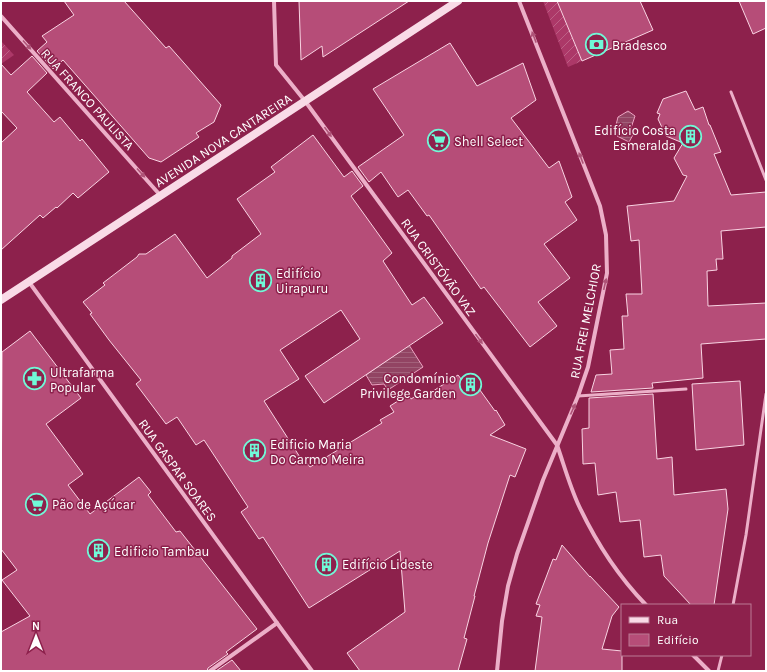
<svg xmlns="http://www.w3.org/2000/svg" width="767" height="672" font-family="Karla,sans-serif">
<defs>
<pattern id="garden-furrows" width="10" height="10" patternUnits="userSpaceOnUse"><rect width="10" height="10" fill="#ac3868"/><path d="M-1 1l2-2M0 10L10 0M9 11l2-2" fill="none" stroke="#bd6086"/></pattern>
<pattern id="water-rules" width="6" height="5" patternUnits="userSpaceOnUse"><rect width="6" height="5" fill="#924463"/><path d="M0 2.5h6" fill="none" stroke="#a2607a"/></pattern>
</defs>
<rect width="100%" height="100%" fill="#8d214c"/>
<g fill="url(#garden-furrows)">
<path d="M543,1h14l25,60 -14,6z"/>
<path d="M1,41l13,14 -13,9z"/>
</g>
<g fill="url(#water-rules)" stroke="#eda3c2">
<path d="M628,111l7,5 -4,12 3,5 -5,9 -12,-6 -4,-9 3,-2 2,-8z"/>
<path d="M409,345l14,22 -35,23 -4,-6 -12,1 -6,-10z"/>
</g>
<g fill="#b64d78" stroke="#f9d4e3">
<path d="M64,1h60l42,47 3,-2 52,59 -7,17 -18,11 3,4 -38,25 -12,-4 -86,-98 -10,9 -16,-18 10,-9 -5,-6 32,-21z"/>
<path d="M299,1h110l-86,56 -1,-11 -21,14z"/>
<path d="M557,1h83l13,29 -71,31z"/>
<path d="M739,1h27v27l-13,6z"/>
<path d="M450,43l27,43 46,-23 13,37 -25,18 38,50 10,-7 13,36 -7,5 12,18 -33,24 26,34 -32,24 19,24 -27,21 -46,-60 -3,2 -52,-74 -2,1 -19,-26 -10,7 -17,-25 -12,10 -11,-15 46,-32 -31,-46z"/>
<path d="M32,56l15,17 -20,19 27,30 6,-5 20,24 2,-2 27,33 -31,26 -5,-5 -16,15 -1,-1 -13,11 -3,-3 -39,35v-107l16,-15 -16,-17v-47l10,11z"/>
<path d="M686,91l9,19 8,-3 6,18h1l11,27 -7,2 17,41 35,-3v35l-45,4 2,28h-7l1,11 -10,1 1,35 58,-3v36l-65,5 2,34 -51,5 1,5 -62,4 5,-17 16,-1 -2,-24 14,-1 -2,-33h6l-2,-22h16l-3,-54 -8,1 -4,-35 47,-5 13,-25 -4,-1 -9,-17 9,-15 -17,-7 -8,-17 2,-5 -3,-1 6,-14z"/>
<path d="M313,135l31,42 8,-6 11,15 -12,10 41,57 -9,8 29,44 12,-8 19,26 -119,80 -19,-27 55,-37 -19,-29 -61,40 19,29 -35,22 41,64 2,-2 3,4 72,-44 -2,-3 14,-8 -4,-6 19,-12 2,5 13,-8 3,4 31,-20 7,9 7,-5 23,32 1,-1 9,15 -15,10 36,14 -11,28 -5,-2 -22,68 -14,53h1l-11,42 3,1 -9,32h-98l-13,-18 58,-41 -5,-61 -91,57 -46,-71 -4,2 -18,-27 7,-5 -44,-67 -8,5 -19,-28 -11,7 -30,-40 5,-4 -32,-40 -19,-26 2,-1 -9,-11 22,-17 -2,-2 34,-26 2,-3h7l29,-20 32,44 25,-20v-2l29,-22 -24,-35 38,-27 -4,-5z"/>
<path d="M30,331l51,67 -35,26 37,50 -15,11 22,29 49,-37 12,15 -3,3 28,37 4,-1 77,98 -31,23 2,2 -20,14 -1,3h-206v-39l29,-16 -28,-36 15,-10 -16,-21 1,-197z"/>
<path d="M740,381l4,64 -48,5 -4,-66z"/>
<path d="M653,394l4,65 15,-2 2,38 52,-6 2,20 -14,96h-23l-27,-29 -3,-21 -17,2 -4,-37 -20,2 -4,-30 -18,3 -3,-32 -12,1 -1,-35 7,-1v-30z"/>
<path d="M562,545l28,32v-1l29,31 -7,9 -10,33 20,2v20h-87l7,-54 -6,-1 4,-11 -4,-1 17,-45 3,1z"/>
<path d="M232,660l9,11h-25z"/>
</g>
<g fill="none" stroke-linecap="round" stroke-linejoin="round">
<g stroke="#ecafc8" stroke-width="3">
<path d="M731,92l35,88"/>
<path d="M578,396l108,-7"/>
<path d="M733,605l13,-70 20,-141"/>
<path d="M718,671l4,-16"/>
</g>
<g stroke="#ecafc8" stroke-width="4">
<path d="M274,1l2,64 29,36 252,344c7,20 13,42 22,61 17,36 39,70 67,99"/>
<path d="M1,16l159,179"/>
<path d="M29,282l283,389"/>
<path d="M693,655l16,16"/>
<path d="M210,671l67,-48"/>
<path d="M497,671l5,-50 6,-35 9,-32 26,-74 35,-84 10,-29 19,-94 -1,-38 -6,-29 -81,-205"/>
</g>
<path stroke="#f9dbe7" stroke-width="8" d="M1,300l457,-299"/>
</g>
<defs><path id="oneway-solid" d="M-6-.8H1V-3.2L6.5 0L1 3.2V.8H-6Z"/></defs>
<g fill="#ae5377">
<use href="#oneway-solid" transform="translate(534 37) rotate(-111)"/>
<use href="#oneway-solid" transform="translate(27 45) rotate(48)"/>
<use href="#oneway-solid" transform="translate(328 132) rotate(54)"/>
<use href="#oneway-solid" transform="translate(581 158) rotate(-111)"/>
<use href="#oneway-solid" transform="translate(141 173) rotate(48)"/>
<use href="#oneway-solid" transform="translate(605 284) rotate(-77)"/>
<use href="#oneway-solid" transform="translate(479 339) rotate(54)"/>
<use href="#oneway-solid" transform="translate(573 409) rotate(-66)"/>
</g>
<defs>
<symbol id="bank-ring" viewBox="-11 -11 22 22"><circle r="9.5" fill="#8d214c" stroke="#70f9d7" stroke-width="1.5"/><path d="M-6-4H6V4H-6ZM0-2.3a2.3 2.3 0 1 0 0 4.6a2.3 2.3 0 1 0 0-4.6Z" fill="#70f9d7"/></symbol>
<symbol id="building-ring" viewBox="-11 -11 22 22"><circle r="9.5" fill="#8d214c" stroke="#70f9d7" stroke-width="1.5"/><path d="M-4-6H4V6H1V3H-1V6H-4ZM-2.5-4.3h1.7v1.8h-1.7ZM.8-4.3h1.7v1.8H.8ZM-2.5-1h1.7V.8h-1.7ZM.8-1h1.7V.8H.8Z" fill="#70f9d7"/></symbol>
<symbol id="supermarket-ring" viewBox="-11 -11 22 22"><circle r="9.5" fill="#8d214c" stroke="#70f9d7" stroke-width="1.5"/><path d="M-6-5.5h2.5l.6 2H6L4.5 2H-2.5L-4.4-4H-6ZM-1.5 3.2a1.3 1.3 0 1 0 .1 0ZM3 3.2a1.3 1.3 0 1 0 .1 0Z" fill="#70f9d7"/></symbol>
<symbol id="pharmacy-ring" viewBox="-11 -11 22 22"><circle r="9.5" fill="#8d214c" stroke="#70f9d7" stroke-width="1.5"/><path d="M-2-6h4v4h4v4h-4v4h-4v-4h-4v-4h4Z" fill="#70f9d7"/></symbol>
</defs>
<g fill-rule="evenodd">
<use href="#bank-ring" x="584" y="32" width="25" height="25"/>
<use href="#building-ring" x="678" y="124" width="25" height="25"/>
<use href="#supermarket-ring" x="426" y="128" width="25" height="25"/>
<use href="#building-ring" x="248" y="268" width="25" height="25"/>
<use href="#pharmacy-ring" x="22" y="366" width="25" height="25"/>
<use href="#building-ring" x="458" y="372" width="25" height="25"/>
<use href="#building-ring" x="242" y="438" width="25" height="25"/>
<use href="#supermarket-ring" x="24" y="492" width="25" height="25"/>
<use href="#building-ring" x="86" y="538" width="25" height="25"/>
<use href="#building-ring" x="314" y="552" width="25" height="25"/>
</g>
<g text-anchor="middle" stroke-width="3" stroke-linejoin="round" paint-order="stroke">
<g font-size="13" fill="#fff" stroke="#8d214c" text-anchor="start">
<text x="612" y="50">Bradesco</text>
<text x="676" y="135" text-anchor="end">Edifício Costa<tspan x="676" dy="15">Esmeralda</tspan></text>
<text x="454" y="146">Shell Select</text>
<text x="276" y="278">Edifício<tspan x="276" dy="15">Uirapuru</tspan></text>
<text x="50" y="377">Ultrafarma<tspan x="50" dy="15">Popular</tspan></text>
<text x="456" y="383" text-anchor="end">Condomínio<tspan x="456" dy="15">Privilege Garden</tspan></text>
<text x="270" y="449">Edificio Maria<tspan x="270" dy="15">Do Carmo Meira</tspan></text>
<text x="52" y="509">Pão de Açúcar</text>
<text x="114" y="556">Edificio Tambau</text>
<text x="342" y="569">Edifício Lideste</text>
</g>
<g font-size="13" fill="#fff" stroke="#8d214c">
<text transform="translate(88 99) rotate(48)" y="5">RUA FRANCO PAULISTA</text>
<text transform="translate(223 140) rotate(-33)" y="5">AVENIDA NOVA CANTAREIRA</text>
<text transform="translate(439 267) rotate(54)" y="5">RUA CRISTÓVÃO VAZ</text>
<text transform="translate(585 321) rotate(-79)" y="5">RUA FREI MELCHIOR</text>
<text transform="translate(178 470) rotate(54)" y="5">RUA GASPAR SOARES</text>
</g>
</g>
<rect width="767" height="672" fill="none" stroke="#ffffff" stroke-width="4"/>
<rect x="621" y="604" width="130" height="52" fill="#8d214c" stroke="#bb7a94"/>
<rect x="629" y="617" width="20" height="6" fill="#f9dbe7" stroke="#bb7a94"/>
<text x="657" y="624" font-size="12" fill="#ffffff">Rua</text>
<rect x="629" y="634" width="20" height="12" fill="#b64d78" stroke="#bb7a94"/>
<text x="657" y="644" font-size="12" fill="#ffffff">Edifício</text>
<g transform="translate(36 636)" stroke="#8d214c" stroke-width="3" paint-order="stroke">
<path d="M0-3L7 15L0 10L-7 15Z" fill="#ffffff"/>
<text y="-6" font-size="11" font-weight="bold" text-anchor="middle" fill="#ffffff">N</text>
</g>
</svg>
